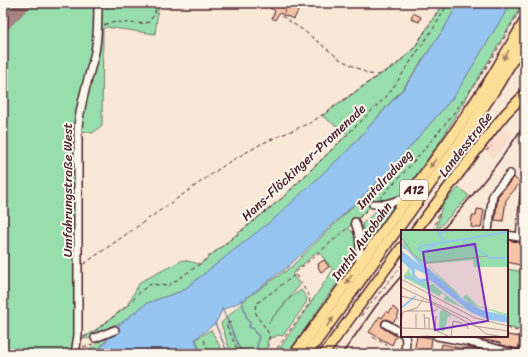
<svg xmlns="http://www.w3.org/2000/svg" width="528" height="357" font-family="Sriracha,sans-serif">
<rect width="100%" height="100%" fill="#fae8d7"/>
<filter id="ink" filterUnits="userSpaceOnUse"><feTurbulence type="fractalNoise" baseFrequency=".025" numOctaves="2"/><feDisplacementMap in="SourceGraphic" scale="8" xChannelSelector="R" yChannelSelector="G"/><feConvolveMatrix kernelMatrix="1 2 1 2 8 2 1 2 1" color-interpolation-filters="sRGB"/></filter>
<g filter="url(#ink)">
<path fill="#f9ddc9" d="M506,127l5,7 -9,16 -10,8 -6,-9 2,-6z"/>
<g fill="#97deac" stroke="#707e6c">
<path d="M3,3h156l-4,31 -49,-7 -3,2 -1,96 -9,8 -12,-2 -1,223h-77z"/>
<path d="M443,3h15l-13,24 -41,60 -54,61 -73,69 -95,74 -35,12 -27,21 -7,1 -26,14 -5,-1 11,-6 34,-26 13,-24 43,-22 17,4 81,-65 67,-65 -26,-18 57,-41 16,-9 20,-19z"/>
<path d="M511,3h10l-4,11 -78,129 -37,52 -19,7 -6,-2 -29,28 9,8 1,9 -4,14 -67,95h-11l57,-84 -15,-19 -26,23 8,11 -32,38 23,-26 10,-7 6,8 -1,5 -23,33 -5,-1 -3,2 -7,1 -1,11 -2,5h-34l-10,-31 26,-25 44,-31 99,-97 65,-75z"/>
<path d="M459,187l10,9 -33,35 6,-26z"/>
<path d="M398,202l-36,50 1,-9 -1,-19 17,-16 8,-1z"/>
<path d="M507,269l18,3v59l-18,-4z"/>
<path d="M211,330l12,22 1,2h-23l-5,-15z"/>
<path d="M108,335l1,1 -14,18h-10c3,-6 8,-6 12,-11 5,-4 3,-5 11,-8z"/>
</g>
<path fill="#95c5f0" stroke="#7783a1" d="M458,3h53l-56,92 -65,75 -101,96 -47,35 -20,9 -6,13 -21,16 5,15h-18l-2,-3 -5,3h-79l24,-30 27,-21 35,-12 94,-74 74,-69 55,-61 40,-60z"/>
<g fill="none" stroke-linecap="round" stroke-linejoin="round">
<g stroke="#7783a1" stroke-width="1.5">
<path d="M241,299c4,10 3,16 9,24l-1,4 5,2 1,4 4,3 -3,18"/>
<path d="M222,308l20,46"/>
<path d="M215,323l13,31"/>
</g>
<path stroke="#a28481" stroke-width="13" d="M3,25l22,-22"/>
</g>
<g fill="#f6c4a7" stroke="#4a1f2b">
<path d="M269,3h23l8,4 -6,12 -15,-6 -4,7 -3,-2 3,-7 -8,-5z"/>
<path d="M413,13l8,4 -2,5 -8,-3z"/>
<path d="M514,177l6,6 -14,17 -3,21 -8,-1 3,-24z"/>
<path d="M477,209l7,1 -3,18 -10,-1 1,-11h4z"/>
<path d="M507,240l18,3v23l-18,-4z"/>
<path d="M324,260l5,7 -8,5 -3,-5 1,-1 -1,-2z"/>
<path d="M393,307l6,5 -2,6 -4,4 -7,-3 -3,1 -2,4 2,4 13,8 -4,9 -23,-13 11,-16 2,2 5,-7 2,2z"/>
<path d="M507,335l13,2 -2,12 -18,-4v-2l-24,-5 1,-2h30z"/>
<path d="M417,336l15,2 -2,16 -16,-2z"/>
<path d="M442,344l18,4h7v-1l16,3 -1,4h-42z"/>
<path d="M390,349h9v5h-8z"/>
</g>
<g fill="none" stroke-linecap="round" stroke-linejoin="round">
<defs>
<g id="minor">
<path d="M373,204h13l23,-7"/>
<path d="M355,222c7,18 4,25 5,43"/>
<path d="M488,231l5,-37 17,-20"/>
<path d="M507,235l18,3"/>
<path d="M520,237l5,-48"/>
<path d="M386,324l16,9"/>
<path d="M405,336l1,5 -1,13"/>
<path d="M437,336l33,6 47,12"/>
<path d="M95,338l20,-8"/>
<path d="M75,354l3,-19v-207c2,-26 11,-50 17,-76 3,-16 3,-32 3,-49"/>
<path d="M522,354l3,-7"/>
</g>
<g id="major">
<path d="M415,231l78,-102 13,-16 19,-19"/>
<path d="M324,354l78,-107"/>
</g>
<g id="highway">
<path d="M295,354l160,-222 37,-55 33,-56"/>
<path d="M307,354l154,-213 36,-55 28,-47"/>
</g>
</defs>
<use href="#minor" stroke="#4a1f2b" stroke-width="10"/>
<use href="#major" stroke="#4a1f2b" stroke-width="12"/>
<use href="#highway" stroke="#4a1f2b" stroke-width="13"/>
<g stroke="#4a1f2b" stroke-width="1" stroke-dasharray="4 3" stroke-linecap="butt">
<path d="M289,3l-6,11v3l20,13 38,30 28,14 10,1"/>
<path d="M104,25c15,-7 30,2 45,-3l6,-9 1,-10"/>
<path d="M486,151l6,-5"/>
<path d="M379,199c47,-49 91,-102 125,-161 6,-12 14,-23 19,-35"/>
<path d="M359,218l10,-10"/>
<path d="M433,231l6,-18 -1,-1"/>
<path d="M84,264l145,-102 34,-19 49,-21 67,-47 16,-9 20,-19 28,-44"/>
<path d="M361,316l41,-51"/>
<path d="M231,322l-5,2 13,30"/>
<path d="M507,328l18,5"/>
<path d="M95,331l32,-25 15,-16 9,-6 17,2 32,-22 81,-65 107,-104 49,-72 11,-20"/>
<path d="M516,336l9,-1"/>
<path d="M84,337l6,-3"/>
<path d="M373,337l15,9"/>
<path d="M204,340l5,14"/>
<path d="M83,347l10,-3"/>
<path d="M82,354v-5"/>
<path d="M267,354c2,-5 3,-14 2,-19 -3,-11 -19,-20 -12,-32l38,-28"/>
<path d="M273,354l36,-50 1,-7 -15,-23 1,-2 54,-46"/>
<path d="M334,354l3,-5"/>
</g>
<use href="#minor" stroke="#fbf7ec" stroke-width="7"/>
<use href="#major" stroke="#fdde96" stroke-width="9"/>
<use href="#highway" stroke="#fdde96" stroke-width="10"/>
<g stroke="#4a1f2b" stroke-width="1.5">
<path d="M441,231c31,-34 60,-69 84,-108"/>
<path d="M342,354l34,-48 26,-31"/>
</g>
</g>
<defs><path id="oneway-solid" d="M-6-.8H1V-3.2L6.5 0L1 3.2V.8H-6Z"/></defs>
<g fill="#a47e60">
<use href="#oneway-solid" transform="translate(506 55) rotate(121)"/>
<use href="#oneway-solid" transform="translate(433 163) rotate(126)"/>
<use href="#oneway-solid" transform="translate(349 279) rotate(126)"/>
<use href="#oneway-solid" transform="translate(330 322) rotate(-54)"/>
</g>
</g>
<g text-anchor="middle" stroke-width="4" stroke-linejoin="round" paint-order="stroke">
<rect fill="#fbf7ec" stroke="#7f6065" stroke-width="1" x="400" y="180" width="28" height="20" rx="3"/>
<g font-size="12" font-weight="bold" fill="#4a1f2b">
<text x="414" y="194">A12</text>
</g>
<g font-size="13" fill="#4a1f2b" stroke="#fbf7ec">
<text transform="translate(465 144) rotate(-52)" y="5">Landesstraße</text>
<text transform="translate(303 162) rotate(-43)" y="5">Hans-Flöckinger-Promenade</text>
<text transform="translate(384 179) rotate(-47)" y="5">Inntalradweg</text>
<text transform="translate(67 190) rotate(-90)" y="5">Umfahrungstraße West</text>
<text transform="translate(361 241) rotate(-54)" y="5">Inntal Autobahn</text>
</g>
</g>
<g transform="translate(401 230)">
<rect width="107" height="107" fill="#fae8d7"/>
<path d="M0,0h107v37h-34l-1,-7 -46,4 36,34 3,-4 12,12 30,8v2l-36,-11 -22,-16 -23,-25h-2l3,4 -24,-20zM0,30l8,6 1,7 7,7 15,2 -8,4 9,-2 26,21 31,15 -47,-21 3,-3 -4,-3 -3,3 -36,-19 6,-9zM43,80l8,6 -4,1 -4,15 -5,-2 1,-19z" fill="#97deac"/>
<path d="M0,11l4,6 -2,2 2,-2 57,52 20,11 26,6v7l-18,-3 -18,-7 -42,-33 -7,3 -6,-3 -5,-5 -1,-5 -10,-10v-10l19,15 -14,-16h-3zM14,39l10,5 3,4 -8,1 -5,-4z" fill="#95c5f0" fill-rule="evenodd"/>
<path fill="none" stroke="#95c5f0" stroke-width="2" d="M36,0l8,13M39,2l14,-2M61,10l28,18h18M20,16l-2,4 3,2 15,-8M20,16l87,-14M4,48l4,-1 16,9M0,78l15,-12"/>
<path fill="none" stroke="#b49892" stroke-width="1" d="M0,7l11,16 13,10 63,-7M0,49l74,39 33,8M0,57l67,32 18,15 18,3M0,66l30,7 43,23 34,5M6,81h28l2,-3M15,83v16M23,84l1,14M23,88h5v10M0,91l2,-9 14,-4 7,-10M52,96h14l1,3M0,98l32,1 17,8M34,99l1,-13M7,107l21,-1M50,107l2,-16 9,2"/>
<path fill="#7b2cbf" fill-opacity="0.15" stroke="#7b2cbf" stroke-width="2" d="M74,14l13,77 -53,9 -12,-78z"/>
<rect width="107" height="107" fill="none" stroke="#4a1f2b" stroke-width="2"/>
</g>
<rect width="528" height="357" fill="none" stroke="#fbf7ec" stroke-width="16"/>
<rect x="8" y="8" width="512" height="341" fill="none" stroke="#4a1f2b" stroke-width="1.5" filter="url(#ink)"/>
</svg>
